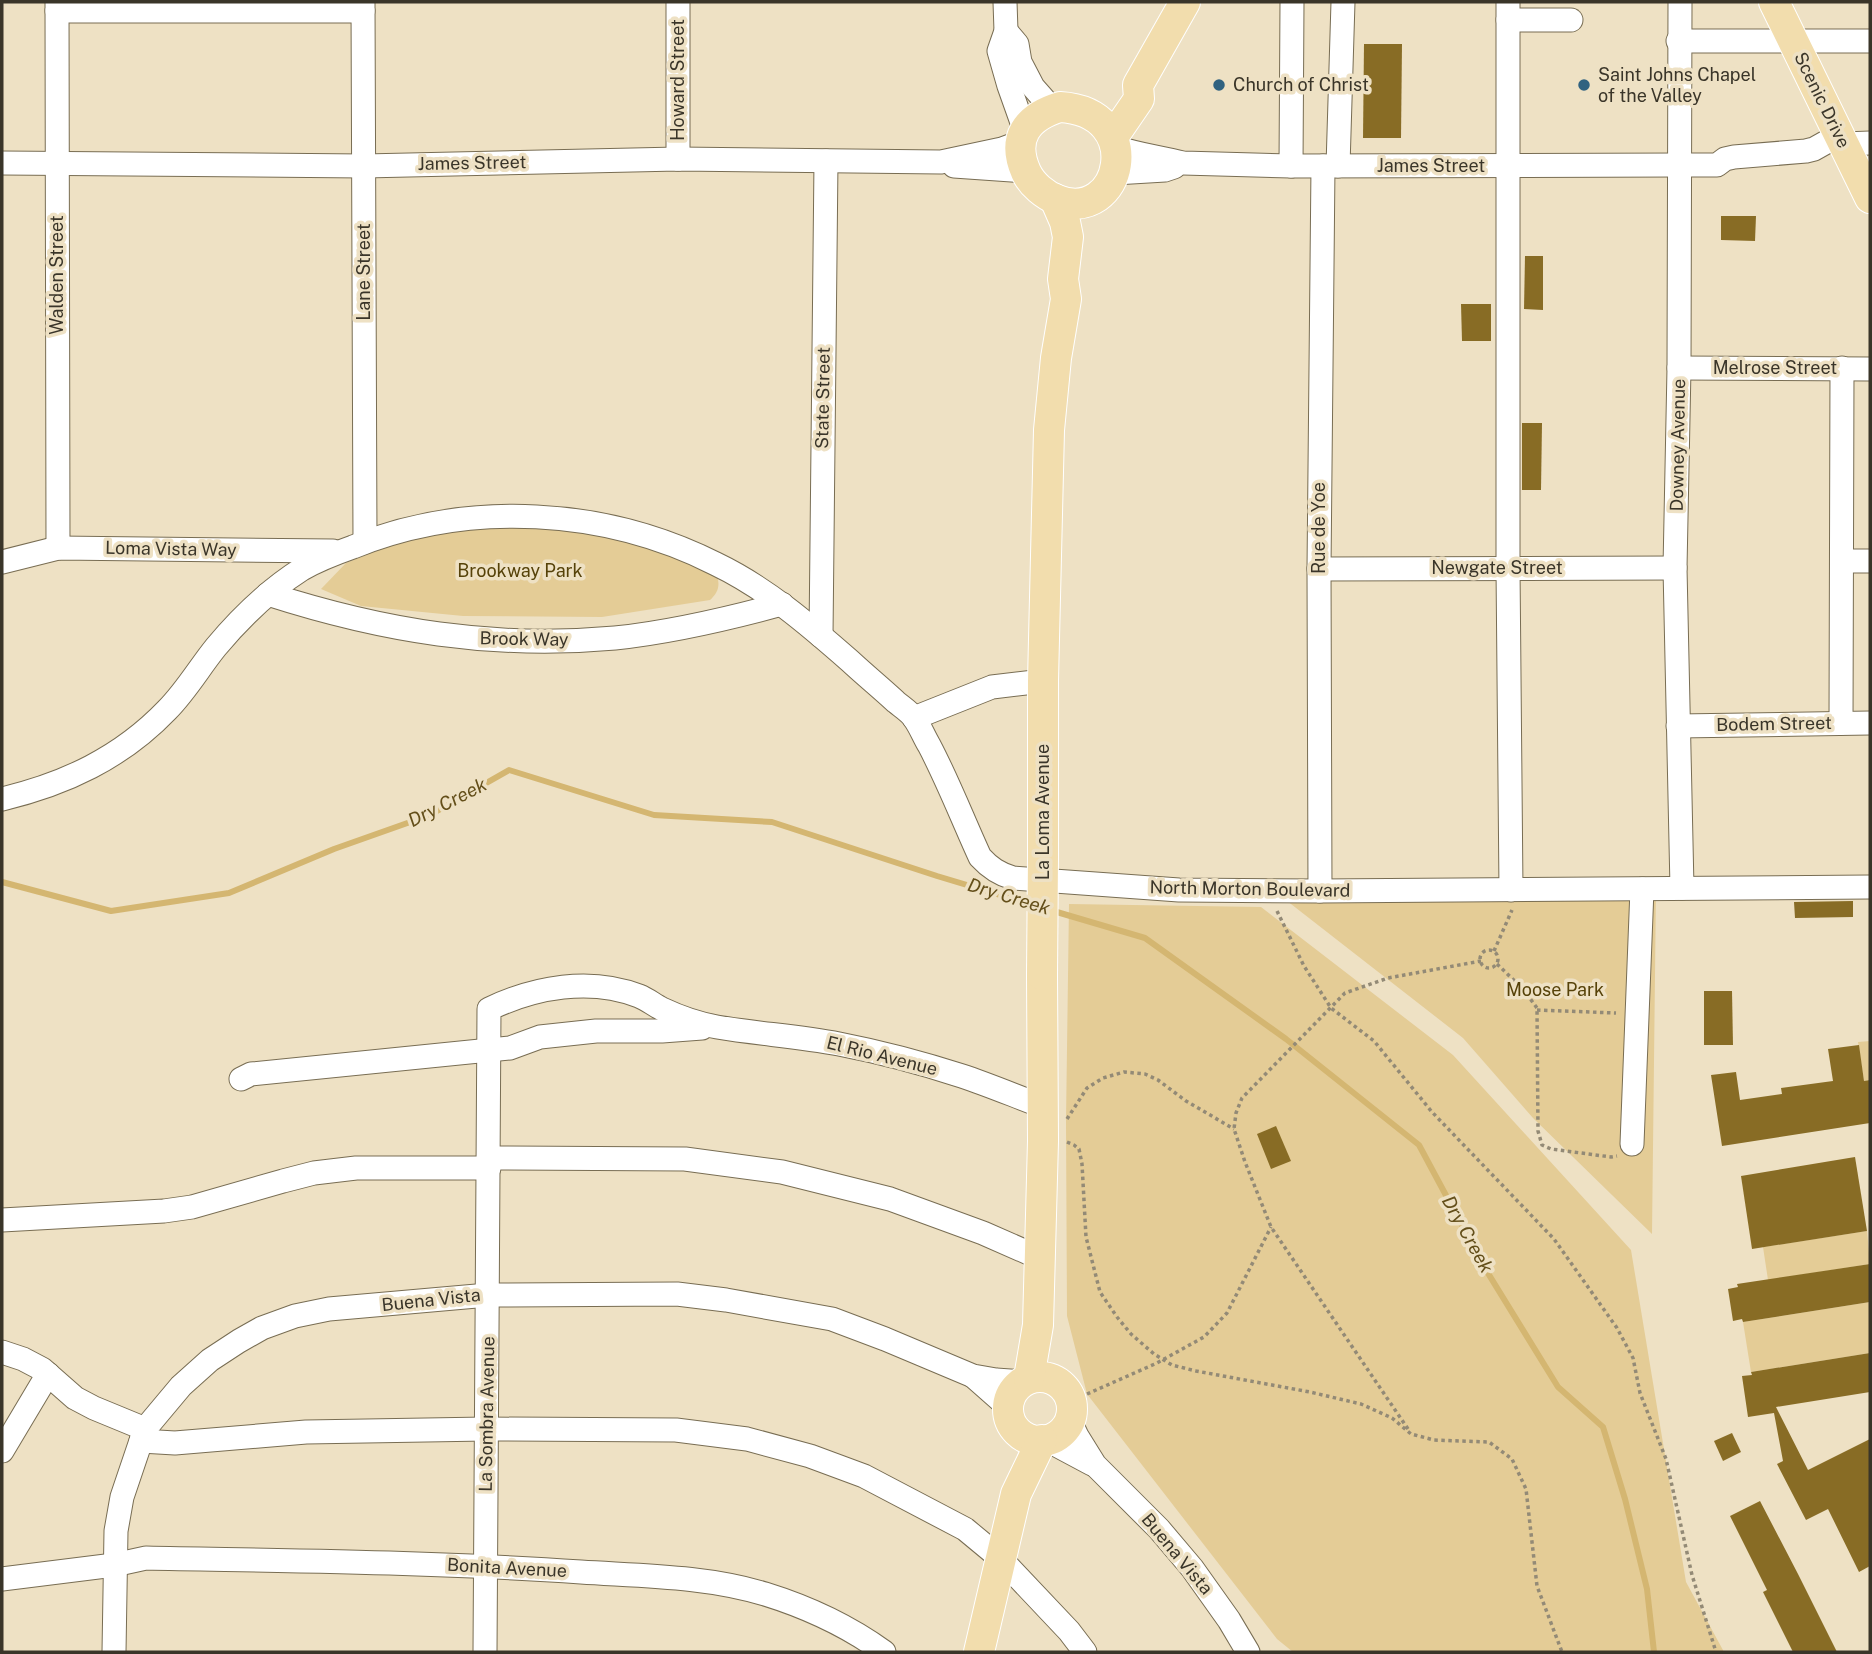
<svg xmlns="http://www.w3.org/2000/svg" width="1872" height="1654" font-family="'Public Sans',sans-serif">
<rect width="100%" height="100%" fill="#eee1c4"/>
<g fill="#e4cc96">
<path d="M464,527l101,1 108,22 43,24c5,11 2,19 -6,26l-108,17 -139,-1 -102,-10 -40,-17 25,-26 68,-27z"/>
<path d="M1656,889l-4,345 -119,-116 -70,-80 -190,-148z"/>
<path d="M1069,904l192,3 192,148 178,195 55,332 38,70h-431l-16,-13 -190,-245 -20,-78 -1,-195z"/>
<path d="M1870,1041v39l-6,1 -6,-39z"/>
<path d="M1867,1231l3,33 -102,16 -5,-33z"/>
<path d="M1870,1302v51l-119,19 -8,-50z"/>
</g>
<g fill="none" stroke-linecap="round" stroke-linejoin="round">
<g stroke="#d4b671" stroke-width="6">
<path d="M2,882l109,29 118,-18 105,-44 96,-34 79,-45 145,45 118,7 165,54 96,29"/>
<path d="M1050,910l95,28 141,101 133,106 67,125 72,117 45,40 22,72 22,90 7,63"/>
</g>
</g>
<g fill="#886c25">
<path d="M1364,44h38l-1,94h-38z"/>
<path d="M1721,216h35l-1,25 -34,-1z"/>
<path d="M1525,256h18v54l-19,-1z"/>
<path d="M1461,304h30v37h-29z"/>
<path d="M1522,423h20l-1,67h-19z"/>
<path d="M1853,901v16l-58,1 -1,-16z"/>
<path d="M1704,991h28l1,54h-29z"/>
<path d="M1859,1045l5,36 6,-1v43l-148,23 -11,-71 25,-3 4,28 42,-6 -1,-6 52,-7 -5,-32z"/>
<path d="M1276,1126l15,35 -20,8 -14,-35z"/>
<path d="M1855,1157l12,74 -115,18 -11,-73z"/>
<path d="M1870,1264v38l-127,20 -1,-3 -9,2 -5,-32 10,-2 -1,-3z"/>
<path d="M1870,1353v39l-94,15 32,63 62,-31v127l-11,6 -31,-63 -22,11 -29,-56 6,-3 -9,-48 -26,4 -6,-41 10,-1 -1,-3z"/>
<path d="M1732,1433l9,19 -18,9 -9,-20z"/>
<path d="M1760,1501l38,73 39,78h-44l-30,-60 4,-2 -37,-74z"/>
</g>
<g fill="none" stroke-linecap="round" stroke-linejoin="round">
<defs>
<g id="minor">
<path d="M57,2l1,546"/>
<path d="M363,2l2,540"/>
<path d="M678,2v157"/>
<path d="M1005,2l1,29 -7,20 10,35 16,45"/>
<path d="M1508,2v566l3,322"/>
<path d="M1680,2l-1,366 -4,200 7,320"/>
<path d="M57,11h306"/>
<path d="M1508,20h63"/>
<path d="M1006,31l11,13 3,18 13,25 15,17 12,3"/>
<path d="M1678,41h192"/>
<path d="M1844,144l26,-1"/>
<path d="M1116,147c22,8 44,10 67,16l108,3 389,-1h37l8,-6 9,-2 72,-6 8,-2 25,-14"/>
<path d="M2,163l362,3 314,-7 263,3 61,-13 19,-7"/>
<path d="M954,166l72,5"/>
<path d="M1291,166l1,-164"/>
<path d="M1338,166l5,-164"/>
<path d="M1115,173l50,-3 9,-3"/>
<path d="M1679,368l191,1"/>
<path d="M1842,561h28"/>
<path d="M2,562l56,-14 275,3"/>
<path d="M1319,569l356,-1"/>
<path d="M268,594c115,37 225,55 347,44 57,-6 112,-19 167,-34"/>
<path d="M821,636l5,-475"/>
<path d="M914,718l78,-31 51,-6"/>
<path d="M1841,723l1,-355"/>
<path d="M1678,726l192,-3"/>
<path d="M2,799c63,-15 119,-41 165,-89 19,-19 32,-42 49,-63 25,-30 53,-57 86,-78 16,-9 34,-16 51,-22 116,-47 252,-39 363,17 50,24 93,61 134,97 15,14 31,27 46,41 6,5 14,10 18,16 6,8 10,19 15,27 19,36 34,75 51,112 10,11 19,17 33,21l166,12 141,1 550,-4"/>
<path d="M1320,891l-1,-322 4,-403"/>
<path d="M241,1079l10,-5 259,-26 30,-11 56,-6h66l40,-3"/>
<path d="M1632,1144l10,-255"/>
<path d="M489,1158l196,1 97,13 108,27 93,34 57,25"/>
<path d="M2,1220l162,-9 28,-4 91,-26 31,-8 42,-5h133"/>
<path d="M2,1352l21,7 19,10 33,29 19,10 51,21"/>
<path d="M974,1377l34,30"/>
<path d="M1070,1421l7,15 18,29 64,64 33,39 37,52 19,32"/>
<path d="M1047,1440l45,24"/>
<path d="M141,1441l34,2 131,-11 180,-3 190,1 71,9 63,17 54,20 101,53 35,29 69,73 16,21"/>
<path d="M2,1451l46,-77"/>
<path d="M2,1579l112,-14 32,-7c145,3 290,4 435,14 61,4 125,4 184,22 42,13 83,32 119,58"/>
<path d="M114,1652l2,-121 6,-34 23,-68 36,-43 29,-26 29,-19 23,-13 33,-12 34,-7 159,-14 189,-1 49,6 106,19 53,20 88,37 23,4 28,2"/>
<path d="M485,1652l4,-643c46,-22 101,-32 150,-13 8,3 15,9 23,13 17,8 37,15 55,18 41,7 81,9 122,17 41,8 83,19 123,32 27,9 53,20 80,30"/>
</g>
<g id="major">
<path d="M1774,2l96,196"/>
<path d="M1060,107c88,5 62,118 -3,93 -12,-5 -25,-15 -31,-28 -15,-34 1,-55 34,-65z"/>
<path d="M1113,137l26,-38 -1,-14 47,-83"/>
<path d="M1043,858v-177l6,-251 7,-72 10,-59 -3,-20 5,-42 -3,-15 -10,-23"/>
<circle cx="1040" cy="1409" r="32"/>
<path d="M1029,1378l9,-53 5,-184 -1,-166"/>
<path d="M979,1652l37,-158 26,-54"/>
</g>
</defs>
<use href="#minor" stroke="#786d53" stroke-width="25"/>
<use href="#major" stroke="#fff" stroke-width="32"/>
<g stroke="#938a76" stroke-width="3.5" stroke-dasharray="3.5 3.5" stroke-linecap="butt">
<path d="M1277,911l27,55 27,42 43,33 58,71 122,127 63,89 16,30 7,35 26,66 26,116 24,77"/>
<circle cx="1489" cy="959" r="9"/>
<path d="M1494,951l18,-41"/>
<path d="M1497,964l26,25 14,19 1,123 4,14 9,4 60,8 6,-1"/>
<path d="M1537,1010l79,3"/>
<path d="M1067,1119l20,-31 16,-10 21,-6 21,2 13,6 28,21 48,28"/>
<path d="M1067,1142l7,3 5,4 3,15 4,73 14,55 17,25 14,17 23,20 18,11 24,6 114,21 51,12 31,14 19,16 23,6 55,2 23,17 14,30 11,97 25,66"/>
<path d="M1087,1394l70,-31 47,-26 23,-24 44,-86"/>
<path d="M1408,1429l-137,-202 -26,-65 -11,-33 2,-16 6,-15 103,-105 43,-15 93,-17"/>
</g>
<use href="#minor" stroke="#fff" stroke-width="23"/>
<use href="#major" stroke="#f2ddad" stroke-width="30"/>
<defs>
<path id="major-bridge" d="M1042,975l1,-117"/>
</defs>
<use href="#major-bridge" stroke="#fff" stroke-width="32" stroke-linecap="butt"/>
<use href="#major-bridge" stroke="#f2ddad" stroke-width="30"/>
</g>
<g fill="#306280" stroke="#eee1c4" stroke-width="2.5">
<circle cx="1219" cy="85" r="7"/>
<circle cx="1584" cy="85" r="7"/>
</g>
<g text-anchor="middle" stroke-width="7" stroke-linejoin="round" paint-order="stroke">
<g font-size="18" fill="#3a3529" stroke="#eee1c4" text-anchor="start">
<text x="1598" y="81">Saint Johns Chapel<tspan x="1598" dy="21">of the Valley</tspan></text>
<text x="1233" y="91">Church of Christ</text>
</g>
<g font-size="18" fill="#3a3529" stroke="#eee1c4">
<text transform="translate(678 80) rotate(-90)" y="6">Howard Street</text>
<text transform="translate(1822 100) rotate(64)" y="6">Scenic Drive</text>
<text transform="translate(472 163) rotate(-1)" y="6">James Street</text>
<text x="1431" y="172">James Street</text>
<text transform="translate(364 272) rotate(-90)" y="6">Lane Street</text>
<text transform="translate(57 275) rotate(-90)" y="6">Walden Street</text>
<text x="1775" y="374">Melrose Street</text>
<text transform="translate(823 398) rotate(-89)" y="6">State Street</text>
<text transform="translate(1678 445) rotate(-89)" y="6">Downey Avenue</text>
<text transform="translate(1319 528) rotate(-90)" y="6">Rue de Yoe</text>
<text transform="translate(171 549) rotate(1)" y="6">Loma Vista Way</text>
<text x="1497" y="574">Newgate Street</text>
<text transform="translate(524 639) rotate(1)" y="6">Brook Way</text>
<text transform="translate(1774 724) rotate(-1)" y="6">Bodem Street</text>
<text transform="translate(1043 812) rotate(-90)" y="6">La Loma Avenue</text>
<text transform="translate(1250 889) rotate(1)" y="6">North Morton Boulevard</text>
<text transform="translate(882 1056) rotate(14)" y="6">El Rio Avenue</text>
<text transform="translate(431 1300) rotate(-6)" y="6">Buena Vista</text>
<text transform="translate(487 1414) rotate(-89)" y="6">La Sombra Avenue</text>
<text transform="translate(1177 1554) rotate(50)" y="6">Buena Vista</text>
<text transform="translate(507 1568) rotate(3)" y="6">Bonita Avenue</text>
</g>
<g font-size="18" fill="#564209" stroke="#eee1c4">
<text x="520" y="577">Brookway Park</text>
<text x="1555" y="996">Moose Park</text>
</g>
<g font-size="19" font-style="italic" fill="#644f1a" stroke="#eee1c4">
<text transform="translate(447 802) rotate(-27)" y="7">Dry Creek</text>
<text transform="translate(1009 896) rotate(17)" y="7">Dry Creek</text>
<text transform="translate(1468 1234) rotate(61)" y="7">Dry Creek</text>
</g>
</g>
<rect width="1872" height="1654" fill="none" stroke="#3a3529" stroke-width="7"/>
</svg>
